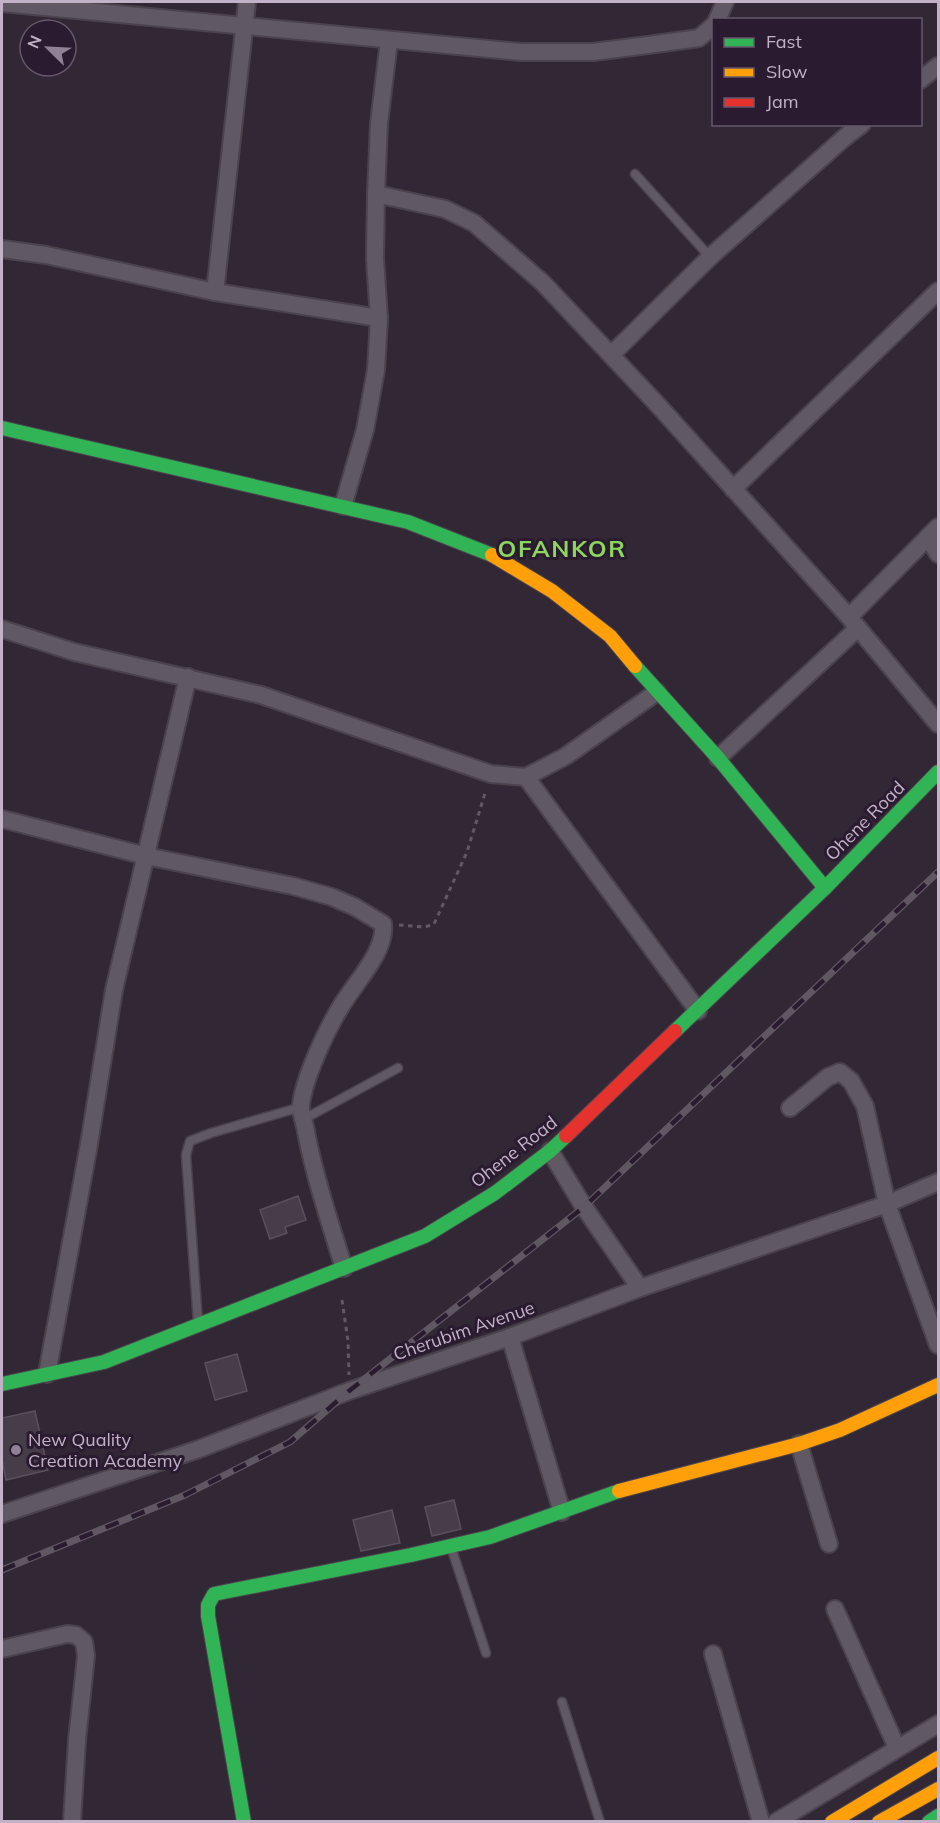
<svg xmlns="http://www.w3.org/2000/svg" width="940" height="1823" font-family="Mulish,sans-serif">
<rect width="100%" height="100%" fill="#322835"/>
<g fill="#463d49" stroke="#5a505d" stroke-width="1.5">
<path d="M298,1196l8,24 -21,7 2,6 -17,6 -10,-29z"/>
<path d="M237,1354l10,37 -32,9 -10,-37z"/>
<path d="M35,1411l13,59 -42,10 -4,-21v-41z"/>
<path d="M454,1500l7,29 -29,7 -7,-29z"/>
<path d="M392,1510l8,33 -39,8 -8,-31z"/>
</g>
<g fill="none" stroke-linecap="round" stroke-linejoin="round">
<defs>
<g id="lane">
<path d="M635,174l75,83"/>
<path d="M304,1119l94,-51"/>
<path d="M198,1323l-12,-168 4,-14 21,-8 90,-26"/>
<path d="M451,1547l35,106"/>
<path d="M562,1702l38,120"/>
</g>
<g id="street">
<path d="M2,3l519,49h72l55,-7 51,-7 15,-13"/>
<path d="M717,20l8,-18"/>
<path d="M920,80l18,-14"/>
<path d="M376,194l69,15 29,14 69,60 114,121 192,213 89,107"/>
<path d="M2,249l44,6 169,37 164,26"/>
<path d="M215,292l32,-290"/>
<path d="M611,355l99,-98 134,-119 18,-14"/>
<path d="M733,489l205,-198"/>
<path d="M343,506l22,-76 11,-60 3,-52 -4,-59 1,-65 3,-71 10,-82"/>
<path d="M928,537l10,17"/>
<path d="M849,617l89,-90"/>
<path d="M2,629l72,23 187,43 230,79 35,3 40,-21 91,-64"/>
<path d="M718,758l140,-130"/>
<path d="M526,777l172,234"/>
<path d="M2,819l144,37 147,30 39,11 23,10 28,17c4,27 -30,61 -43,84 -14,23 -36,70 -39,97 -1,8 4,18 5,27 9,46 24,91 38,136"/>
<path d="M790,1108l38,-31 12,-5 11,9 14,25 22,98 51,141"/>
<path d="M550,1151l34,56 56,81"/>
<path d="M510,1337l52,175"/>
<path d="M47,1374l42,-230 25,-154 74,-313"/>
<path d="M799,1444l30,100"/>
<path d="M2,1514l197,-65 150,-58 161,-54 130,-49 247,-84 51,-22"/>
<path d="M835,1609l62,139"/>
<path d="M2,1649l65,-15 9,1 8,7 2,14 -9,84 -5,82"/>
<path d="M713,1654l48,168"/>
<path d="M776,1822l162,-98"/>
</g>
<g id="fast">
<path d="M2,428l406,94 84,33"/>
<path d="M635,666l83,92 107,130"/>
<path d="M675,1031l150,-143 113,-116"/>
<path d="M2,1384l102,-22 321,-126 70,-43 55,-42 16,-15"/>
<path d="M244,1822l-36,-206v-11l6,-11 197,-39 79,-18 129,-46"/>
<path d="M929,1822l9,-6"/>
</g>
<g id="slow">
<path d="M492,555l60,36 58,45 25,30"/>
<path d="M619,1491l180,-47 41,-14 98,-45"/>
<path d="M832,1822l106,-64"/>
<path d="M879,1822l59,-33"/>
</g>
<path id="jam" d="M566,1136l109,-105"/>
</defs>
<use href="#lane" stroke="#4a434c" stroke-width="11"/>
<use href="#street" stroke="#4a434c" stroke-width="20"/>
<use href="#fast" stroke="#4c434f" stroke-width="16"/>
<use href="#slow" stroke="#4c434f" stroke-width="16"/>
<use href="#jam" stroke="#4c434f" stroke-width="16"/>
<g stroke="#605864" stroke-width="3" stroke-dasharray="4.5 4.5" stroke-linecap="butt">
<path d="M399,925l26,2 9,-3 33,-72 19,-62"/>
<path d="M342,1300l6,41 1,34"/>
</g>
<use href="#lane" stroke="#605863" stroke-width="8"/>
<use href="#street" stroke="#605863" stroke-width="16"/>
<use href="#fast" stroke="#30b455" stroke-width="14"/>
<use href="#slow" stroke="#ff9f0a" stroke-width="14"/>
<use href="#jam" stroke="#e5322d" stroke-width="14"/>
<defs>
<path id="rail" d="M2,1570l183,-75 105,-53 59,-51 235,-184 354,-335"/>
</defs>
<use href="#rail" stroke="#5f5762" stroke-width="7"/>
<use href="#rail" stroke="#2b1b30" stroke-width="4.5" stroke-dasharray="14" stroke-linecap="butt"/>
</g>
<circle fill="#908194" stroke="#2b1b30" stroke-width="2" cx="16" cy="1450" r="6"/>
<g text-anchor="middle" stroke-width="6" stroke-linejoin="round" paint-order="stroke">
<g font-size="18" fill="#c2b1c7" stroke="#2b1b30">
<text transform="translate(865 821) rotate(-45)" y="6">Ohene Road</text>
<text transform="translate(514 1152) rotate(-38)" y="6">Ohene Road</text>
<text transform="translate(464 1331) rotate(-19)" y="6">Cherubim Avenue</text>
</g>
<g font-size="18" fill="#c2b1c7" stroke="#2b1b30" text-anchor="start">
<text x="28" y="1446">New Quality<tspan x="28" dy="21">Creation Academy</tspan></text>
</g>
<g font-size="24" font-weight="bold" letter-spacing="1.5" fill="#8cd65d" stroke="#2b1b30">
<text x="562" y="557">OFANKOR</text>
</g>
</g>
<rect width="940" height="1823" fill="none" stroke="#c2b1c7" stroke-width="6"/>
<rect x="712" y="18" width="210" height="108" fill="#2b1b30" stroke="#67576c" stroke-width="1.5"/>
<rect x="724" y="38" width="30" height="9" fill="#30b455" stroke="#67576c" stroke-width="1.5"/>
<text x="766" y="48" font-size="18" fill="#c2b1c7">Fast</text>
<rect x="724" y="68" width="30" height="9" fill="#ff9f0a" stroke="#67576c" stroke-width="1.5"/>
<text x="766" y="78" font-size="18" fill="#c2b1c7">Slow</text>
<rect x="724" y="98" width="30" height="9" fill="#e5322d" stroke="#67576c" stroke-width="1.5"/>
<text x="766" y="108" font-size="18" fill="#c2b1c7">Jam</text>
<g transform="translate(48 48) rotate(294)"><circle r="28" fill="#2b1b30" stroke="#67576c" stroke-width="1.5"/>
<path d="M0-4.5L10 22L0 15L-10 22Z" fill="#908194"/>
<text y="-9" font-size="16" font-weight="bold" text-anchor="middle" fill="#c2b1c7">N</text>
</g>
</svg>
